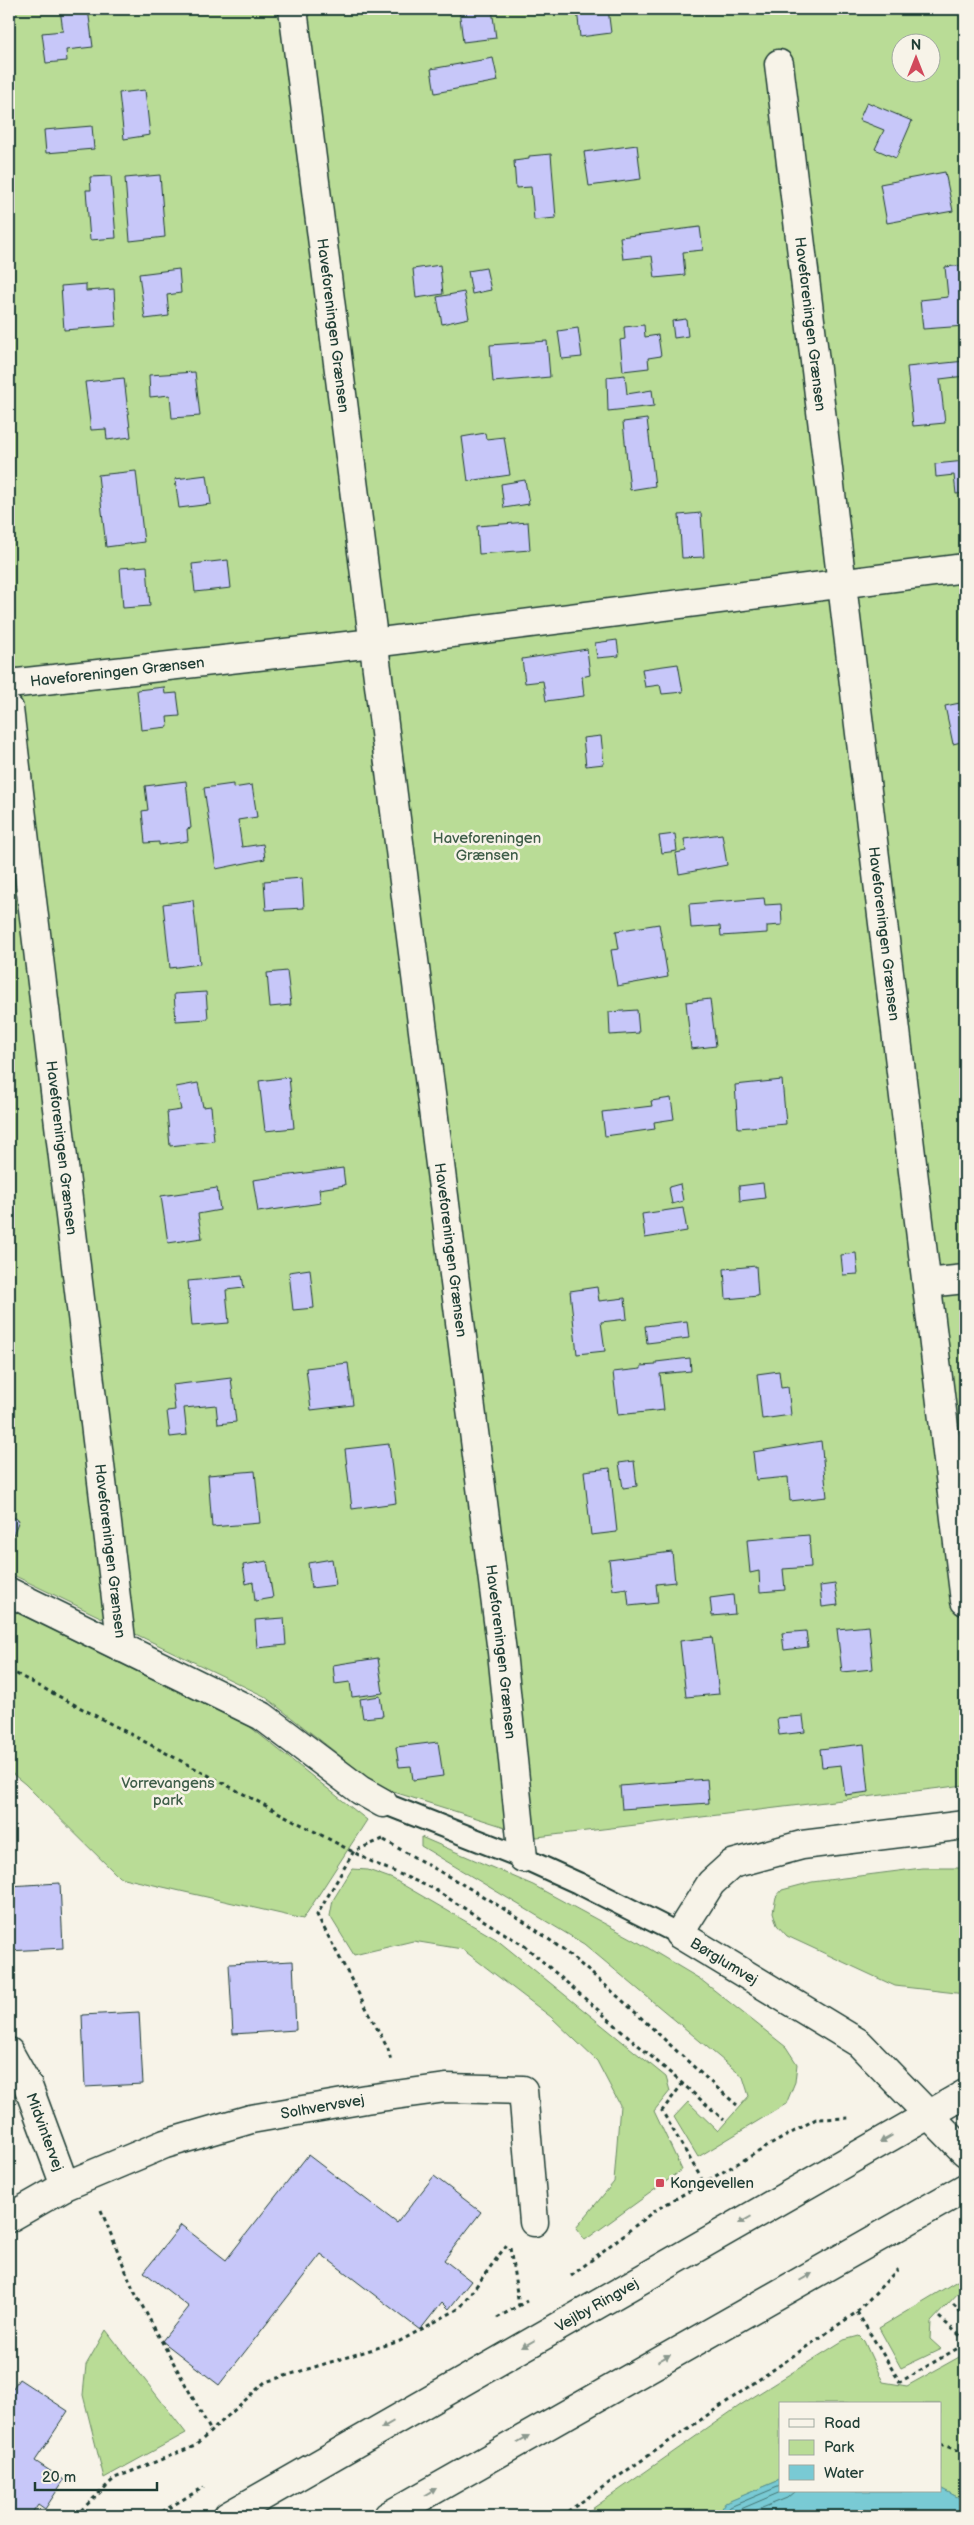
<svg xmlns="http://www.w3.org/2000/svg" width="974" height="2525" font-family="'Balsamiq Sans',sans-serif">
<rect width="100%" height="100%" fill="#f7f3e8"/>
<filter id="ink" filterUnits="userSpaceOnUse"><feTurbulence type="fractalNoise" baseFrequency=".02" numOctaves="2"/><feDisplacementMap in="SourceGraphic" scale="10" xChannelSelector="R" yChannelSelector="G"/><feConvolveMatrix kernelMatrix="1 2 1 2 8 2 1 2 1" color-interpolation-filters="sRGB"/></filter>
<g filter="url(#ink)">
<g fill="#b9dc96" stroke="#6c8c65" fill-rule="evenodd">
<path d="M9,9h956v1776l-428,52 -156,-49 -117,-92 -255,-123zM902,42h30v30h-30z"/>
<path d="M9,1609l240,117 118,94 -64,99 -184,-42 -94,-93 -16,-13z"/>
<path d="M421,1837l112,48 100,54 67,40 86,68 11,17 -2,18 -9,22 -88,53 -24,-40 14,-15 30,29 31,-35 -6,-19 -159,-133 -163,-98z"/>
<path d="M922,1868h43v126l-70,-8 -108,-50 -10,-11 -4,-13 3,-15 6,-7 30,-8z"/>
<path d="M352,1869l16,1 25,9 103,60 170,138 4,14 -16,20 28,59 -97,70 -9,-12 38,-46 6,-77 -23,-44 -46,-44 -89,-68 -49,-8 -59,14 -24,-39 3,-16z"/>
<path d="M962,2278l3,1v14l-4,-3 -30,32 -1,17 11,10 -40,19 -22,-40z"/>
<path d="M106,2330l80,103 -82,45 -21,-83 3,-30z"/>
<path d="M859,2336l5,5 19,41 24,4 54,-30 4,4v141l-25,-13v-84h-160v76l-54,23 -8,13h-136l160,-112 102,-64z"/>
</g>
<path fill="#79cad4" stroke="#559294" d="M780,2480v11h160v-3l25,13v15h-247l7,-13z"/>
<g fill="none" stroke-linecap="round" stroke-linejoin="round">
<g stroke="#437574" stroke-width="1">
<path d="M724,2516l6,-9 50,-21"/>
<path d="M731,2516l3,-4 49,-21"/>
<path d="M742,2516l45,-18 8,-7"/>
</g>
</g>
<g fill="#c7c7f9" stroke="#1f3d34">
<path d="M60,9h28l5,38 -27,3 1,11 -21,2 -4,-30 21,-2z"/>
<path d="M108,9h61l-39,3v-3l-22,2z"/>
<path d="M459,9h33l4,29 -33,4z"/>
<path d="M577,9h31l3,24 -31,4z"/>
<path d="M493,58l5,23 -63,12 -4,-24z"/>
<path d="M145,90l5,45 -26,4 -5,-46z"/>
<path d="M867,102l45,19 -16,37 -21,-9 9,-19 -25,-10z"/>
<path d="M92,126l2,23 -48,4 -2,-23z"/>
<path d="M637,145l4,34 -52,7 -5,-34z"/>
<path d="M551,154l5,64 -22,2 -3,-33 -15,1 -2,-27 15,-2v-3z"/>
<path d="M945,172l8,39 -66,12 -7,-39z"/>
<path d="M160,175l5,62 -35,4 -5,-63z"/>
<path d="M111,176l5,62 -26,2 -4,-50h5l-1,-13z"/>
<path d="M700,227l3,23 -20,2 2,23 -30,3 -3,-22 -29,3 -3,-22z"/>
<path d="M440,265l3,29 -27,4 -3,-29z"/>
<path d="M964,265l1,61 -42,3 -3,-29 28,-3 -3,-30z"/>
<path d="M486,268l5,22 -19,4 -4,-23z"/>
<path d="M179,269l2,24 -14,2 2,21 -24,3 -6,-45z"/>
<path d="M86,284v7l28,-2 2,37 -52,4 -3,-44z"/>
<path d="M464,292l5,26 -27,6 -5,-27z"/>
<path d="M686,319l2,17 -14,2 -2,-17z"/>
<path d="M644,325l1,12 13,-2 3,21 -13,2 1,10 -26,3 -3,-31 5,-1 -1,-12z"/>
<path d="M578,328l4,29 -20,2 -4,-28z"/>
<path d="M547,341l3,36 -57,5 -3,-37z"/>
<path d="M965,361v15l-25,3 5,44 -32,3 -6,-59z"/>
<path d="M195,372l5,44 -28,2 -2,-23 -20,2 -1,-22z"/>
<path d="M625,375l2,19 25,-4 2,16 -46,5 -1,-34z"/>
<path d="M124,378l7,59 -24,3 -1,-11 -15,1 -6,-48z"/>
<path d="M647,419l8,67 -25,4 -7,-68z"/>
<path d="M485,433l1,6 18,-2 6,38 -42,6 -6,-44z"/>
<path d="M965,461v32l-9,1 -2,-19 -18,2 -1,-13z"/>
<path d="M136,471l8,71 -38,5 -8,-72z"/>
<path d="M207,475l4,29 -32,4 -4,-29z"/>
<path d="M525,480l4,24 -25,4 -3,-24z"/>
<path d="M701,513l3,44 -22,1 -3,-43z"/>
<path d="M528,522l2,28 -51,4 -2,-28z"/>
<path d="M228,560l3,28 -36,4 -3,-28z"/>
<path d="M147,566l3,40 -27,2 -3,-40z"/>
<path d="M617,640l2,16 -22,2 -2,-15z"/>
<path d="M587,649l3,26 -8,2 2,19 -38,5 -3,-20 -18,2 -3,-24z"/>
<path d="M678,664l5,28 -21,2 -2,-9 -15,2 -3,-18z"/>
<path d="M164,687l1,7 12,-1 3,23 -13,1 1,10 -27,3 -4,-40z"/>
<path d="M965,702v39l-12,3 -8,-38z"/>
<path d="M601,736l3,28 -18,2 -3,-28z"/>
<path d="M186,781l5,47 -4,1 1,12 -29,4v-3l-14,1 -3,-32 6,-1 -3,-24z"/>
<path d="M233,784v4l19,-3 5,32 -19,3 4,27 21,-3 2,15 -49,10 -12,-81z"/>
<path d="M675,834l2,17 -15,2 -3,-17z"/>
<path d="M722,834l5,31 -48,9 -3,-21 10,-2 -2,-12z"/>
<path d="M302,878l2,30 -38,2 -2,-29z"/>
<path d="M764,898l1,7 16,-1 1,21 -15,1v7l-46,3 -1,-10 -29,2 -2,-24z"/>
<path d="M193,900l7,64 -30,4 -7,-64z"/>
<path d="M659,924l9,53 -51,9 -6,-36 8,-1 -3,-18z"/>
<path d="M287,971l4,34 -21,2 -3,-34z"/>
<path d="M206,992l2,27 -32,2 -2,-27z"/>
<path d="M710,999l6,47 -25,3 -5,-47z"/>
<path d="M637,1010l2,23 -29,2 -1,-23z"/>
<path d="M289,1077l5,51 -29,3 -6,-50z"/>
<path d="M782,1080l4,44 -48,4 -3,-43z"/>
<path d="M198,1083l5,24 8,-1 3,35 -44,5 -3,-34 14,-2 -5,-23z"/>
<path d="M671,1098l3,21 -20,3 1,7 -50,7 -3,-24 50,-6 -1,-5z"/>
<path d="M343,1168l2,17 -26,4 2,14 -63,9 -5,-32z"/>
<path d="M763,1183l2,15 -25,3 -1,-15z"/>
<path d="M680,1184l3,17 -11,3 -3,-17z"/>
<path d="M217,1188l3,22 -22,4 4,24 -34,5 -7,-47z"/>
<path d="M683,1208l4,23 -42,7 -3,-24z"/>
<path d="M856,1253l2,21 -15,1 -2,-20z"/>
<path d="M756,1266l2,30 -32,3 -2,-30z"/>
<path d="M310,1269l4,39 -21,2 -4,-38z"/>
<path d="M242,1276l2,12 -18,2 3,33 -37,3 -4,-45z"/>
<path d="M597,1287l2,14 26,-3 2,21 -26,3 4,29 -28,3 -7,-63z"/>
<path d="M959,1318h6v34h-2z"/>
<path d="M687,1321l2,17 -42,5 -2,-17z"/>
<path d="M690,1358l1,13 -31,3 4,36 -46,5 -5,-43 28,-3v-3l15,-1v-3z"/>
<path d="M348,1363l5,42 -42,5 -5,-42z"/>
<path d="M779,1371l2,17 7,-1 3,28 -29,4 -5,-45z"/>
<path d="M231,1378l5,44 -18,2 -2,-19 -32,3 3,27 -17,2 -3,-26 8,-1 -3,-25z"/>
<path d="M821,1441l6,56 -37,4 -2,-24 -32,3 -3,-28z"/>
<path d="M389,1444l7,59 -44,6 -7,-60z"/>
<path d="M634,1461l3,25 -14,2 -4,-25z"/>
<path d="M610,1468l7,64 -26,3 -7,-64z"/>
<path d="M255,1471l5,52 -48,4 -4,-52z"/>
<path d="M9,1515l10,5 -10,25z"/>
<path d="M809,1535l2,32 -28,2 2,21 -25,2 -1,-21 -9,2 -3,-33z"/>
<path d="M672,1552l3,30 -19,2 2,19 -29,3 -2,-18 -14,2 -4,-30z"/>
<path d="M332,1559l4,26 -25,3 -3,-25z"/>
<path d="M267,1561l6,37 -18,3 -2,-19 -7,2 -3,-19z"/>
<path d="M835,1584l3,21 -16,2 -2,-21z"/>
<path d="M733,1595l2,19 -23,2 -2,-18z"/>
<path d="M284,1618l2,27 -29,3 -2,-28z"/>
<path d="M869,1626l4,43 -31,3 -5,-43z"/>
<path d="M806,1631l2,16 -24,3 -2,-17z"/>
<path d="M712,1637l7,57 -33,3 -6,-56z"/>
<path d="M378,1658l5,35 -31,4 -2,-15 -15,2 -2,-19z"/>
<path d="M380,1696l3,20 -20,2 -3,-19z"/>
<path d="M803,1716l2,16 -26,3 -2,-17z"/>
<path d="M438,1742l5,34 -30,4 -2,-14 -12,1 -3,-20z"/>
<path d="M864,1744l5,48 -24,3 -4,-30 -19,2 -2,-18z"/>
<path d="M707,1779l2,24 -87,6 -2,-23z"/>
<path d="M60,1883l3,65 -54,3v-65z"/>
<path d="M293,1961l3,69 -63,4 -4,-70z"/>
<path d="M139,2012l4,72 -58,3 -3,-72z"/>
<path d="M308,2155l89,68 37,-47 47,36 -37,48 27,21 -22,28 -7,-7 -22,28 -99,-76 -102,131 -57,-44 27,-34 -45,-35 37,-47 45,35z"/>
<path d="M19,2379l49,32 -33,50 29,19 -19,29 -7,-5 -8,12h-21v-122z"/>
</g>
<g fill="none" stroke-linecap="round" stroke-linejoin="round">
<defs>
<path id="service" d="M383,1803l140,55 55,25 101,51"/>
<g id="minor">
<path id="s1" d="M293,9l209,1643 21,206"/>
<path id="s2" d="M779,64l186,1537"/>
<path id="s3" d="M9,684l364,-41 592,-75"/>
<path id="s4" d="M9,709l113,939"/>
<path d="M927,1283l38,-4"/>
<path d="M9,1592l253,124 98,74 23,13"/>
<path id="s5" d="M965,1825l-163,20 -70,19 -21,19 -32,51 180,109 106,109"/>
<path id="s6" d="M9,2052l19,34 37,100"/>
<path id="s7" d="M9,2218l56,-32 100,-42 86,-25 115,-20 80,-11 77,2 11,132"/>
</g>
<g id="secondary">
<path id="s8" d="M228,2516l737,-422"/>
<path d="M388,2516l577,-328"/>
</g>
</defs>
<use href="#service" stroke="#1f3d34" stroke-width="24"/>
<use href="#minor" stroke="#1f3d34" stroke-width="31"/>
<use href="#secondary" stroke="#1f3d34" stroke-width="31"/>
<g stroke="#1f3d34" stroke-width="3" stroke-dasharray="4 4" stroke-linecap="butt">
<path d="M9,1670l367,194 56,24 94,59 198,173"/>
<path d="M383,1839l-29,12 -37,64 71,134 3,12"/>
<path d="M384,1840c52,30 110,60 159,95 70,51 129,115 194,170"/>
<path d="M683,2083l-21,28 42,72"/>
<path d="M101,2210l33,81 77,140"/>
<path d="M510,2248l9,58"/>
<path d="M571,2276l83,-65 162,-92 35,-1"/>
<path d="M953,2304l12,12"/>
<path d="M857,2312l43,70 65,-38"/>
<path d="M939,2317l26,23"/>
<path d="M497,2318l30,-17"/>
<path d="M940,2444l25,9"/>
<path d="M75,2516l40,-38 80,-32 70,-64 135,-41 60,-33 48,-65"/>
<path d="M155,2516l49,-29"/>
<path d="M561,2516l296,-204 41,-43"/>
</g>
<use href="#service" stroke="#f7f3e8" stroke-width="20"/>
<use href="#minor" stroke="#f7f3e8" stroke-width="28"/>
<use href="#secondary" stroke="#f7f3e8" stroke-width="28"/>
</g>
<defs><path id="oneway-solid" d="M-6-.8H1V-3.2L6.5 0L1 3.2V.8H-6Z" transform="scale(1.25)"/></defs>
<g fill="#8b988e">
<use href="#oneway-solid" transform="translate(886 2139) rotate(150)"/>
<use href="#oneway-solid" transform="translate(745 2220) rotate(150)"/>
<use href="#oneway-solid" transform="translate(806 2277) rotate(-30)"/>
<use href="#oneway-solid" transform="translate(528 2344) rotate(150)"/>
<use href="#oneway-solid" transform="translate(664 2358) rotate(-30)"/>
<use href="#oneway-solid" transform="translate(387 2425) rotate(150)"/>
<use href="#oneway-solid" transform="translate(523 2439) rotate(-30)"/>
<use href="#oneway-solid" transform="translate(430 2492) rotate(-30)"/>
</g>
</g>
<rect fill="#d1495b" stroke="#f7f3e8" stroke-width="2" x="655" y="2178" width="10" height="10" rx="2.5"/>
<g text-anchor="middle" stroke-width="5" stroke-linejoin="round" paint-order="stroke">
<g font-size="15" fill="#1f3d34" stroke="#f7f3e8">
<text dy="5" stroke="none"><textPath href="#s2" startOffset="262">Haveforeningen Grænsen</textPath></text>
<text dy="5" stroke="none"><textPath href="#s1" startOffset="319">Haveforeningen Grænsen</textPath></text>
<text dy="5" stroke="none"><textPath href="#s3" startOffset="109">Haveforeningen Grænsen</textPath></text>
<text dy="5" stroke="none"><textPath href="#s2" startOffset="876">Haveforeningen Grænsen</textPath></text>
<text dy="5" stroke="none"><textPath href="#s4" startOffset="442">Haveforeningen Grænsen</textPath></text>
<text dy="5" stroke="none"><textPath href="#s1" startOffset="1251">Haveforeningen Grænsen</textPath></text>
<text dy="5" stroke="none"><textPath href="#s4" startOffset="848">Haveforeningen Grænsen</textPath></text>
<text dy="5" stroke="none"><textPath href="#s1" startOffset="1656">Haveforeningen Grænsen</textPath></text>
<text dy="5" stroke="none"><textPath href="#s5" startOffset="378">Børglumvej</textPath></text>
<text dy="5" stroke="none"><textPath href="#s7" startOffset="335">Solhvervsvej</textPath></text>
<text dy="5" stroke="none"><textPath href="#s6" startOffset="88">Midvintervej</textPath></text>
<text dy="5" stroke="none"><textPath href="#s8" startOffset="425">Vejlby Ringvej</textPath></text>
</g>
<g font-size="15" fill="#3e5d48" stroke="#f7f3e8">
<text x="487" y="843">Haveforeningen<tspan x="487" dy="17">Grænsen</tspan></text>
<text x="168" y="1788">Vorrevangens<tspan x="168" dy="17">park</tspan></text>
</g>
<g font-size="15" fill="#1f3d34" stroke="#f7f3e8" text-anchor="start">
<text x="670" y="2188">Kongevellen</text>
</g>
</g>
<rect width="974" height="2525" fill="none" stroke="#f7f3e8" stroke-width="30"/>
<rect x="15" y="15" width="944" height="2495" fill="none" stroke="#1f3d34" stroke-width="2" filter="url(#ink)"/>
<rect x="779" y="2402" width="162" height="90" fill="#f7f3e8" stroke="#a1aaa0"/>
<rect x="789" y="2419" width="25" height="8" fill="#f7f3e8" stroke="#a1aaa0"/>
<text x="824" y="2428" font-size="15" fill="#1f3d34">Road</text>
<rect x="789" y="2440" width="25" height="15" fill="#b9dc96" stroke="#a1aaa0"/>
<text x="824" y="2452" font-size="15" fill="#1f3d34">Park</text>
<rect x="789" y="2465" width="25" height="15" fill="#79cad4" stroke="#a1aaa0"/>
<text x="824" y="2478" font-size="15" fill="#1f3d34">Water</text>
<g transform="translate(916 58)"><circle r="24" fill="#f7f3e8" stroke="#a1aaa0"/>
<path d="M0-4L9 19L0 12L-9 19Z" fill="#d1495b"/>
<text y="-8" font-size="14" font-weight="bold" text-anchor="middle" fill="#1f3d34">N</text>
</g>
<path d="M35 2482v8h122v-8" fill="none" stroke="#1f3d34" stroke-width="2.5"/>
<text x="42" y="2482" font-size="15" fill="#1f3d34" stroke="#f7f3e8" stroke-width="4" paint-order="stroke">20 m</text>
</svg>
